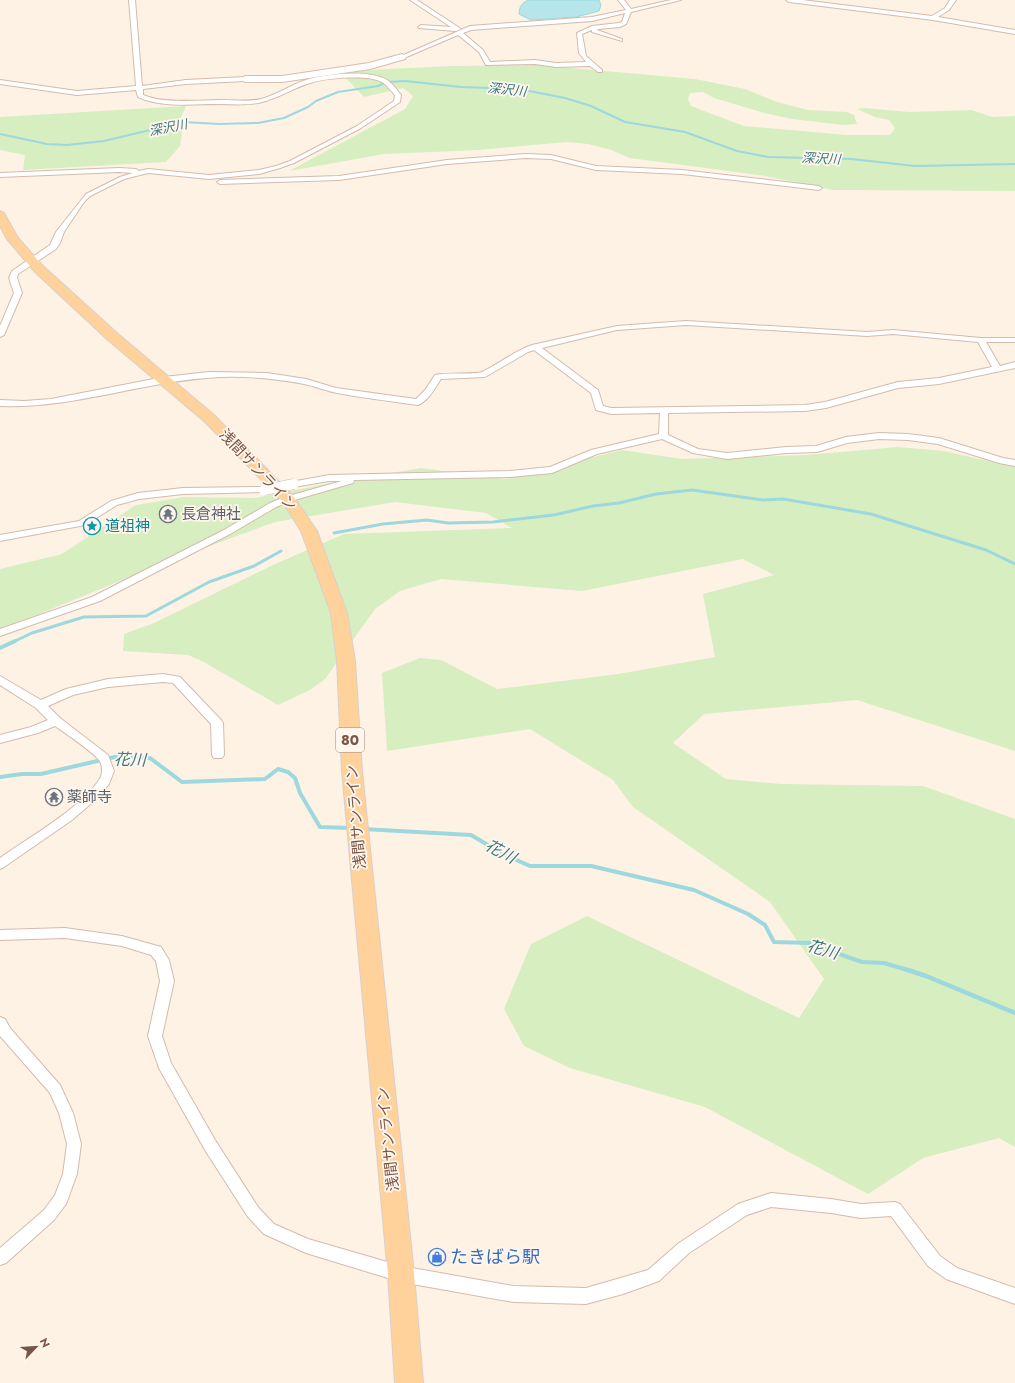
<svg xmlns="http://www.w3.org/2000/svg" width="1015" height="1383" font-family="Jost,'Noto Sans JP',sans-serif">
<rect width="100%" height="100%" fill="#fef2e5"/>
<g fill="#d7eec1">
<path d="M537,65l158,14 50,10 32,13 31,8 39,2 7,3 3,9 -14,1 -51,-6 -28,-6 -50,-15 -11,-6 -13,1 -2,6 3,7 53,20 103,9h43l5,-7 -6,-8 -14,-3 -18,-8 8,-1 44,4 63,-2 20,7 23,-1v75l-182,-1 -68,-14 -135,-18 -19,-8 -23,-6 -21,-2 -89,8 -94,4 -95,17 116,-62 8,-13 -10,-8 -39,9 -22,-23 3,-3 107,-5z"/>
<path d="M186,106l-9,20 5,6 -2,14 -14,16 -143,8 2,-15 -25,-5v-33z"/>
<path d="M898,447l46,4 71,16v284l-158,-51 -153,14 -31,29 53,36 55,5 142,2 92,33v328l-16,-9 -76,20 -55,36 -163,-87 -135,-39 -46,-22 -20,-37 27,-65 56,-28 212,102 25,-39 -54,-77 -137,-95 -20,-27 -83,-51 -143,22 -5,-78 38,-15 21,2 56,29 121,-15 97,-17 -12,-63 71,-19 -31,-16 -161,32 -141,-12 -41,12 -25,18 -50,70 -15,11 -32,15 -76,-44 -14,-6 -65,-4 1,-17 30,-11 121,-59 69,-30 168,-6 -26,-15 -91,-11 -120,20 -101,37 -174,71v-61l62,-15 74,-49 48,-8 71,1 70,-14 96,-16 84,11 117,-29 60,9 124,-4z"/>
</g>
<path fill="#b7e6ea" stroke="#9cd8dd" d="M528,0h71l2,5 -2,6 -23,6 -45,3 -12,-6c0,-7 3,-11 9,-14z"/>
<g fill="none" stroke-linecap="round" stroke-linejoin="round">
<path stroke="#9cd8dd" stroke-width="2" d="M0,134l47,10 20,1 37,-4 80,-19 35,2 39,-1 26,-5 24,-11 8,-6 22,-9 40,-6 9,-4 18,-1 56,6 58,2 46,9 26,8 34,16 60,10 52,19 31,6 83,2 64,7 100,-2"/>
<g stroke="#9cd8dd" stroke-width="3">
<path d="M334,533l49,-9 44,-4 21,3 45,-1 61,-7 39,-9 26,-3 37,-9 36,-4 71,10 20,-1 88,15 115,36 29,14"/>
<path d="M13,642l19,-9 52,-16 62,-1 63,-34 45,-16 27,-15"/>
</g>
<g stroke="#9cd8dd" stroke-width="4">
<path d="M0,648l15,-7"/>
<path d="M0,777l22,-3h19l78,-18 31,2 32,24 83,-3 13,-10 10,3 7,6 5,15 20,34 31,1"/>
<path d="M363,829l108,6 32,19 27,12h61l103,24 54,24 17,11 9,17 38,1 7,4 43,15 22,1 27,8"/>
</g>
<path stroke="#9cd8dd" stroke-width="4.5" d="M908,970l18,6 89,37"/>
<defs>
<g id="street">
<path d="M129,0h6l7,86 44,-6 59,-3 3,2 -3,2 -59,3 -43,5v6c21,9 55,5 78,5 13,0 27,2 40,-1 16,-4 29,-14 45,-19 18,-6 63,-11 81,0 5,3 10,10 14,15l-1,7 -39,26 -67,35 -14,5 -21,6 -50,5 -61,-6 -24,6 -34,17 -6,6 -20,30 -4,11 -4,6 -38,25 -1,4 5,15 -18,42 -4,2v-11l14,-33 -5,-15 3,-7 38,-26 6,-13 30,-38 34,-17 13,-4 -14,-1 -119,5v-4l119,-5 17,1 3,2 9,-2 61,6 50,-5 17,-4 14,-5 67,-35 37,-25 1,-6c-4,-4 -8,-10 -13,-13 -14,-8 -57,-4 -72,1 -17,5 -31,15 -48,19 -14,4 -29,2 -43,2 -26,0 -57,4 -81,-7l-2,-7 -59,5 -77,-11v-4l77,11 59,-5z"/>
<path d="M410,0h7l44,29 -5,2 -37,-3 -1,-1 3,-2 30,2z"/>
<path d="M618,0h6l7,9 40,-9h10l-50,12 -5,12 -6,3 -22,2 -1,1 25,9v2l-30,-9v-2l-10,4 4,22 16,14v2h-4l-8,-6 -34,1 -21,-3 -49,1 -7,-13 -21,-17 -54,23 -5,-1 71,-31 122,-9 34,-7zM625,13l-3,9 -3,1 -27,3 -15,7 2,20 7,9 -30,1 -21,-3 -45,2 -7,-12 -20,-17 8,-3 121,-9z"/>
<path d="M786,0h16l130,16 13,-8 5,-8h6l-7,10 -11,7 77,13v4l-82,-14 -144,-18z"/>
<path d="M526,154l25,1 45,11 86,4 137,16 3,2 -3,2 -137,-16 -86,-4 -45,-11 -25,-1 -79,6 -108,16 -119,4 -3,-2 3,-2 119,-4 108,-16z"/>
<path d="M686,321l181,11 26,-2 88,8h34v4h-29l14,24 15,-4v6l-76,16 -41,4 -72,20 -21,3 -137,2v22l30,14 29,4 59,-6 30,-1 30,-9 33,-4 29,1 31,4 64,20 12,2v6l-16,-3 -61,-19 -30,-4 -29,-1 -32,4 -30,9 -31,1 -59,6 -34,-6 -31,-14 -65,15 -45,19 -42,4 -156,3 -1,3 -62,18 -15,6 -46,27 -130,67 -100,35v-7l92,-32 132,-67 46,-27 15,-6 57,-16h-13l-35,6 -3,-1 -2,-2 2,-2 38,-7 181,-4 40,-4 41,-17 68,-16 1,-21 -49,1 -15,-4 -5,-17 -57,-43 -6,2 -43,25 -44,2c-6,9 -13,22 -23,26 -27,-4 -54,-7 -81,-12 -11,-2 -22,-7 -33,-9 -31,-6 -65,-9 -97,-6 -69,5 -137,31 -207,28v-6l24,1 27,-2 113,-22 45,-5 58,1 39,6 30,9 80,11 9,-9 10,-15c13,-3 39,0 47,-3 17,-8 32,-21 50,-27l85,-19zM686,325l181,11 26,-2 85,8 14,25 -53,11 -41,4 -73,20 -20,3 -194,3 -8,-2 -5,-16 -56,-42 75,-18z"/>
<path d="M264,487l3,1 2,2 -2,2 -84,2 -44,5 -22,6 -32,20 -85,16v-6l79,-14 32,-20 27,-8 45,-5z"/>
<path d="M163,674l17,3 41,43 2,3 1,32 -2,3h-8l-2,-3 -1,-31 -38,-41 -10,-1 -55,5 -35,8 -25,11 12,12 48,37 6,16 -5,13 -15,17 -22,19 -68,47 -4,2v-11c28,-20 81,-50 99,-78 4,-5 4,-15 0,-20 -7,-9 -34,-27 -44,-34l-17,7 -38,10v-8l31,-8 17,-7 -12,-12 -36,-23v-9l41,24 25,-11 42,-10z"/>
<path d="M65,928l57,8 39,11 8,13 5,21 -12,55 9,27 44,77 43,67 16,17 34,15 93,27 112,20 73,2 62,-18 31,-27 59,-39 33,-11 60,6 30,5 34,-2 5,2 40,52 17,12 58,20v16l-69,-25 -18,-13 -37,-50 -30,2 -30,-5 -60,-6 -24,8 -58,38 -30,28 -36,13 -37,10 -73,-2 -112,-20 -95,-29 -42,-19 -16,-17 -43,-67 -46,-82 -11,-32 12,-55 -4,-20 -5,-6 -29,-9 -57,-8 -65,2v-10z"/>
<path d="M0,1017l5,2 5,9 50,57 13,28 8,31 -4,30 -11,30 -12,16 -48,43 -6,2v-17l44,-38 11,-15 8,-21 4,-30 -8,-31 -9,-20 -50,-57z"/>
</g>
<path id="secondary" d="M402,54l4,3 -1,2 -35,10 -88,13h-37l-4,-3 4,-3h37l87,-13z"/>
<path id="primary" d="M0,211l4,2 14,25 25,28 75,68 96,81 79,81 24,35 30,82 8,48 7,110 52,503 9,109h-28l-7,-109 -46,-503 -5,-110 -6,-48 -30,-82 -18,-29 -79,-81 -96,-81 -73,-68 -28,-33 -7,-13z"/>
</defs>
<use href="#street" stroke="#d4bbac" stroke-width="2"/>
<use href="#secondary" stroke="#dabcab" stroke-width="2"/>
<use href="#primary" stroke="#dacfcb" stroke-width="2"/>
<use href="#street" fill="#fff" fill-rule="evenodd"/>
<use href="#secondary" fill="#fff" fill-rule="evenodd"/>
<use href="#primary" fill="#ffd29b" fill-rule="evenodd"/>
<defs>
<path id="street-bridge" d="M264,490l30,-6"/>
</defs>
<use href="#street-bridge" stroke="#d4bbac" stroke-width="11" stroke-linecap="butt"/>
<use href="#street-bridge" stroke="#fff" stroke-width="10"/>
</g>
<defs>
<symbol id="temple-ring" viewBox="-11 -11 22 22"><circle r="9.5" fill="#fff6ed" stroke="#6b7280" stroke-width="1.5"/><path d="M0-6L5-2H3V0L6.5 2.5H4V6H1.5V3h-3V6H-4V2.5H-6.5L-3 0V-2H-5Z" fill="#6b7280"/></symbol>
<symbol id="sight-ring" viewBox="-11 -11 22 22"><circle r="9.5" fill="#fff6ed" stroke="#0f9aa8" stroke-width="1.5"/><path d="M0-6L1.8-2.2L6-1.7L2.9 1.2L3.7 5.4L0 3.3L-3.7 5.4L-2.9 1.2L-6-1.7L-1.8-2.2Z" fill="#0f9aa8"/></symbol>
<symbol id="shop-ring" viewBox="-11 -11 22 22"><circle r="9.5" fill="#fff6ed" stroke="#3f7fe0" stroke-width="1.5"/><path d="M-5-2.5h2.3a2.7 3.5 0 0 1 5.4 0H5L5.5 6h-11ZM-1.5-2.5h3a1.5 2.3 0 0 0-3 0Z" fill="#3f7fe0"/></symbol>
</defs>
<g fill-rule="evenodd">
<use href="#temple-ring" x="158" y="504" width="20" height="20"/>
<use href="#sight-ring" x="82" y="516" width="20" height="20"/>
<use href="#temple-ring" x="44" y="787" width="20" height="20"/>
<use href="#shop-ring" x="427" y="1247" width="20" height="20"/>
</g>
<g text-anchor="middle" stroke-width="3.5" stroke-linejoin="round" paint-order="stroke">
<g font-size="13" font-style="italic" fill="#397a81" stroke="#fff6ed">
<text transform="translate(507 89) rotate(6)" y="5">深沢川</text>
<text transform="translate(168 127) rotate(-11)" y="5">深沢川</text>
<text transform="translate(821 158) rotate(3)" y="5">深沢川</text>
</g>
<rect fill="#fff6ed" stroke="#a28579" stroke-width="1" x="336" y="728" width="28" height="24" rx="3"/>
<g font-size="14" font-weight="bold" fill="#7a5547">
<text x="350" y="745">80</text>
</g>
<g font-size="15" fill="#7a5547" stroke="#fff6ed">
<text transform="translate(258 470) rotate(47)" y="5">浅間サンライン</text>
<text transform="translate(356 817) rotate(-95)" y="5">浅間サンライン</text>
<text transform="translate(388 1139) rotate(-96)" y="5">浅間サンライン</text>
</g>
<g font-size="15" fill="#5b616d" stroke="#fff6ed" text-anchor="start">
<text x="181" y="519">長倉神社</text>
<text x="67" y="802">薬師寺</text>
</g>
<g font-size="15" fill="#0d838f" stroke="#fff6ed" text-anchor="start">
<text x="105" y="531">道祖神</text>
</g>
<g font-size="16" font-style="italic" fill="#397a81" stroke="#fff6ed">
<text transform="translate(130 759) rotate(2)" y="6">花川</text>
<text transform="translate(501 851) rotate(28)" y="6">花川</text>
<text transform="translate(823 949) rotate(16)" y="6">花川</text>
</g>
<g font-size="18" fill="#366cbe" stroke="#fff6ed" text-anchor="start">
<text x="450" y="1263">たきばら駅</text>
</g>
</g>
<g transform="translate(36 1347) rotate(65)" stroke="#fff6ed" stroke-width="3" paint-order="stroke">
<path d="M0-3L7 15L0 10L-7 15Z" fill="#7a5547"/>
<text y="-6" font-size="11" font-weight="bold" text-anchor="middle" fill="#7a5547">N</text>
</g>
</svg>
